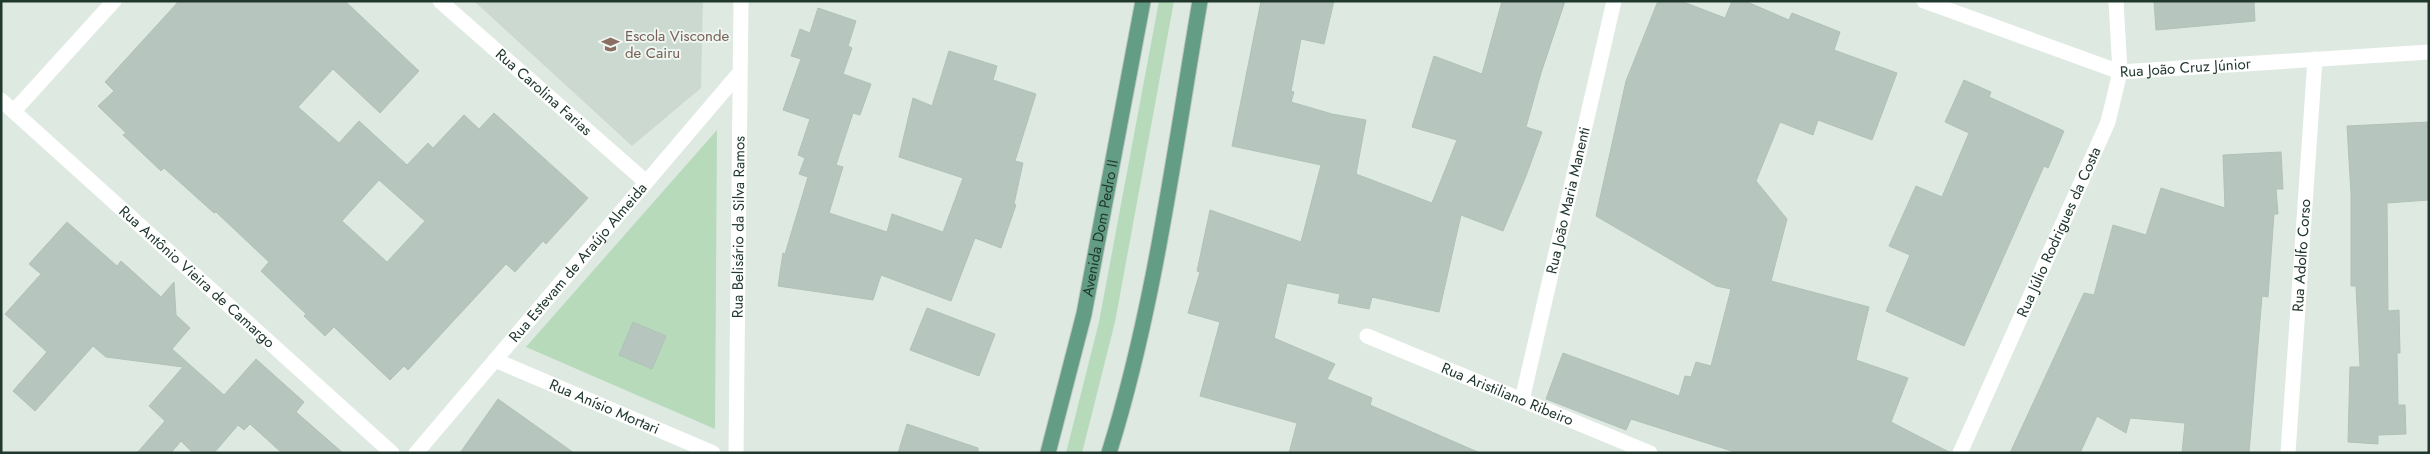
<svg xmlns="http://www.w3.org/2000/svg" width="2430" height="454" font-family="Jost,sans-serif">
<rect width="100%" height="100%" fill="#dee9e2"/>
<path fill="#ccd9d1" d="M474,1h229l-2,87 -69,58z"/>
<g fill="#b7dabb">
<path d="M1159,1h15l-59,321 -33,131h-16l33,-131z"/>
<path d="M717,130l-2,299 -189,-82z"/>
</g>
<g fill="#b6c6be" stroke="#b0c2b8" fill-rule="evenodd">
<path d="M179,1h166l74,70 -39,42 -47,-44 -35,38 41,36 20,-22 48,44 21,-22 5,5 31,-33 15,14 15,-16 94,85 -42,46 -3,-3 -28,31 -9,-8 -98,106 -4,-4 -14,14 -56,-53 -9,9 -21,-20 2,-2 -45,-43 8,-9 -53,-50 -2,1 -50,-45 -3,3 -38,-36 3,-2 -28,-27 16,-15 -9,-9zM379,180l46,41 -38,41 -45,-41z"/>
<path d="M1261,1h73l-10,43 -23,-5 -10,52 3,1 -3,10 41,12 34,6 -10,54 76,29 25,-63 -45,-13 22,-71 48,18 20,-73h63l-24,72 -15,54 16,5 -16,44 -23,55 -42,-16 -22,97 -67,-15 -3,12 -31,-6 2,-9 -53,-11 -13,55 61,26 -8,15 45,19 -2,7 110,48h-191l8,-30 -97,-27 20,-74 -32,-9 12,-41 -3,-1 13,-61 91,32 20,-77 -89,-19z"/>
<path d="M1658,1h23l44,17 7,-17h13l44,19 3,-7 48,19 -6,18 63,23 -25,67 -54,-20 -5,15 -33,-13 -24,59 31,38 -16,62 98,26 -13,53 52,18 -17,44 60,31h-213l-107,-34 -5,11 -80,-31 17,-46 116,43 6,-20 6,1 5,-15 15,4 20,-77 -15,-3 -120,-70 30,-135z"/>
<path d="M2154,1h100l1,20 -99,9z"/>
<path d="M818,8l38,13 -8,25 4,2 -9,26 28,10 -11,31 -7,-2 -17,52 7,2 -14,46 58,19 5,-18 51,18 20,-54 -64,-21 14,-59 19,8 17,-55 48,15 -4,14 43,14 -21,67 8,2 -9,41 2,1 -15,43 -26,-10 -24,63 -70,-26 -8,25 -95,-14 5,-33 2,1 23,-77 -9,-3 6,-16 -7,-3 12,-36 -27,-9 18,-51 -10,-3 9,-27 10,4z"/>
<path d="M1964,80l27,12 -2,5 75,34 -16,37 -4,-2 -80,180 -78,-35 24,-56 -21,-9 27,-60 26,11 27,-64 -24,-11z"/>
<path d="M2429,122v78l-42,3 1,108 11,-1 1,43h-3l1,52h7l1,29 -28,1v9l-30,-2 2,-75h10l-4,-81h-5v-92l-4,-68z"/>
<path d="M2281,152l2,37h-7l2,25h-4l-6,83 -6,-1 -13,157h-67l3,-30 -55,-5 -4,15 -29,-17 -17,37h-70l74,-160 10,2 19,-70 33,10 15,-47 64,20 -2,-53z"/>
<path d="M67,222l50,44 4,-5 40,36 13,-15 2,33 14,13 -18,21 52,46 32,-36 48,43 -8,10 47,41h-61l-32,-29 -6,6 -6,-5 -24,28h-21l-12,-12 -10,12h-34l28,-32 -16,-15 34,-39 -77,-10 -13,-11 -58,65 -22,-20 34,-39 -42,-38 36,-40 -12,-10z"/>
<path d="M927,308l68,26 -16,42 -69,-26z"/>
<path d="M633,322l33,14 -14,33 -33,-14z"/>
<path d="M498,399l76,54h-114z"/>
<path d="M907,424l71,24v5h-80z"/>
</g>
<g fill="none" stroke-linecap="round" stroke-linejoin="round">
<defs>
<g id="primary">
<path id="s11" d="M1048,453l36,-139 59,-313"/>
<path d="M1109,453c46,-147 65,-301 91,-452"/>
</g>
</defs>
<use href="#primary" stroke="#bcc3c0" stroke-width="17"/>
<g stroke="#fff" stroke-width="15">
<path id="s1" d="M440,1l206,181"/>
<path id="s2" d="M1924,1l196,71 309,-20"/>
<path id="s3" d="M1,100l391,353"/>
<path d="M14,111l100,-110"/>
<path id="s4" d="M1367,336l283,117"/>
<path id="s5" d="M495,360l218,93"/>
<path id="s6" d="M1522,400l92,-399"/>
<path id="s7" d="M416,453l324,-381"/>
<path id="s8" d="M736,453l5,-452"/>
<path id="s9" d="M1960,453l148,-331 12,-50 -4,-71"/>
<path id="s10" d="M2288,453l27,-394"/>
</g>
<use href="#primary" stroke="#639d86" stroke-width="15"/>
</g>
<defs>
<symbol id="school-bare" viewBox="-9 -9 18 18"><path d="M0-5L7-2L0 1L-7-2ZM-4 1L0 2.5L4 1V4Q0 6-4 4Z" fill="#8d6e63" stroke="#eef6f1" stroke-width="2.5" paint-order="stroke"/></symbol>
</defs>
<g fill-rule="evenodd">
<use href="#school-bare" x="598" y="32" width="25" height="25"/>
</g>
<g text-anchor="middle" stroke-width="4" stroke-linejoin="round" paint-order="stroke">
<g font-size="15" fill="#785e54" stroke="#eef6f1" text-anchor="start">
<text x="625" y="41">Escola Visconde<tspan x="625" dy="17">de Cairu</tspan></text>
</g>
<g font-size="15" fill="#20382e" stroke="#eef6f1">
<text dy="5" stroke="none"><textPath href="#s2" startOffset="274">Rua João Cruz Júnior</textPath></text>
<text dy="5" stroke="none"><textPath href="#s1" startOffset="138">Rua Carolina Farias</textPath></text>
<text dy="5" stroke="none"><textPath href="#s6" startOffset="205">Rua João Maria Manenti</textPath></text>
<text dy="5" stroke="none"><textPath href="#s8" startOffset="226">Rua Belisário da Silva Ramos</textPath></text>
<text dy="5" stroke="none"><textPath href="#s11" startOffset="231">Avenida Dom Pedro II</textPath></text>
<text dy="5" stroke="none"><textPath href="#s9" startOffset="242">Rua Júlio Rodrigues da Costa</textPath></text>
<text dy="5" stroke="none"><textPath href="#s10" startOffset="198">Rua Adolfo Corso</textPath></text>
<text dy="5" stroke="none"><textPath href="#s7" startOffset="250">Rua Estevam de Araújo Almeida</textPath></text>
<text dy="5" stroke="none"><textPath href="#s3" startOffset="264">Rua Antônio Vieira de Camargo</textPath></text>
<text dy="5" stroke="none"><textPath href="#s4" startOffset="152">Rua Aristiliano Ribeiro</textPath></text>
<text dy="5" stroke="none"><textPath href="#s5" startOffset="119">Rua Anísio Mortari</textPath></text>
</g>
</g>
<rect width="2430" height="454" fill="none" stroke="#20382e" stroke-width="5"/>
</svg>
